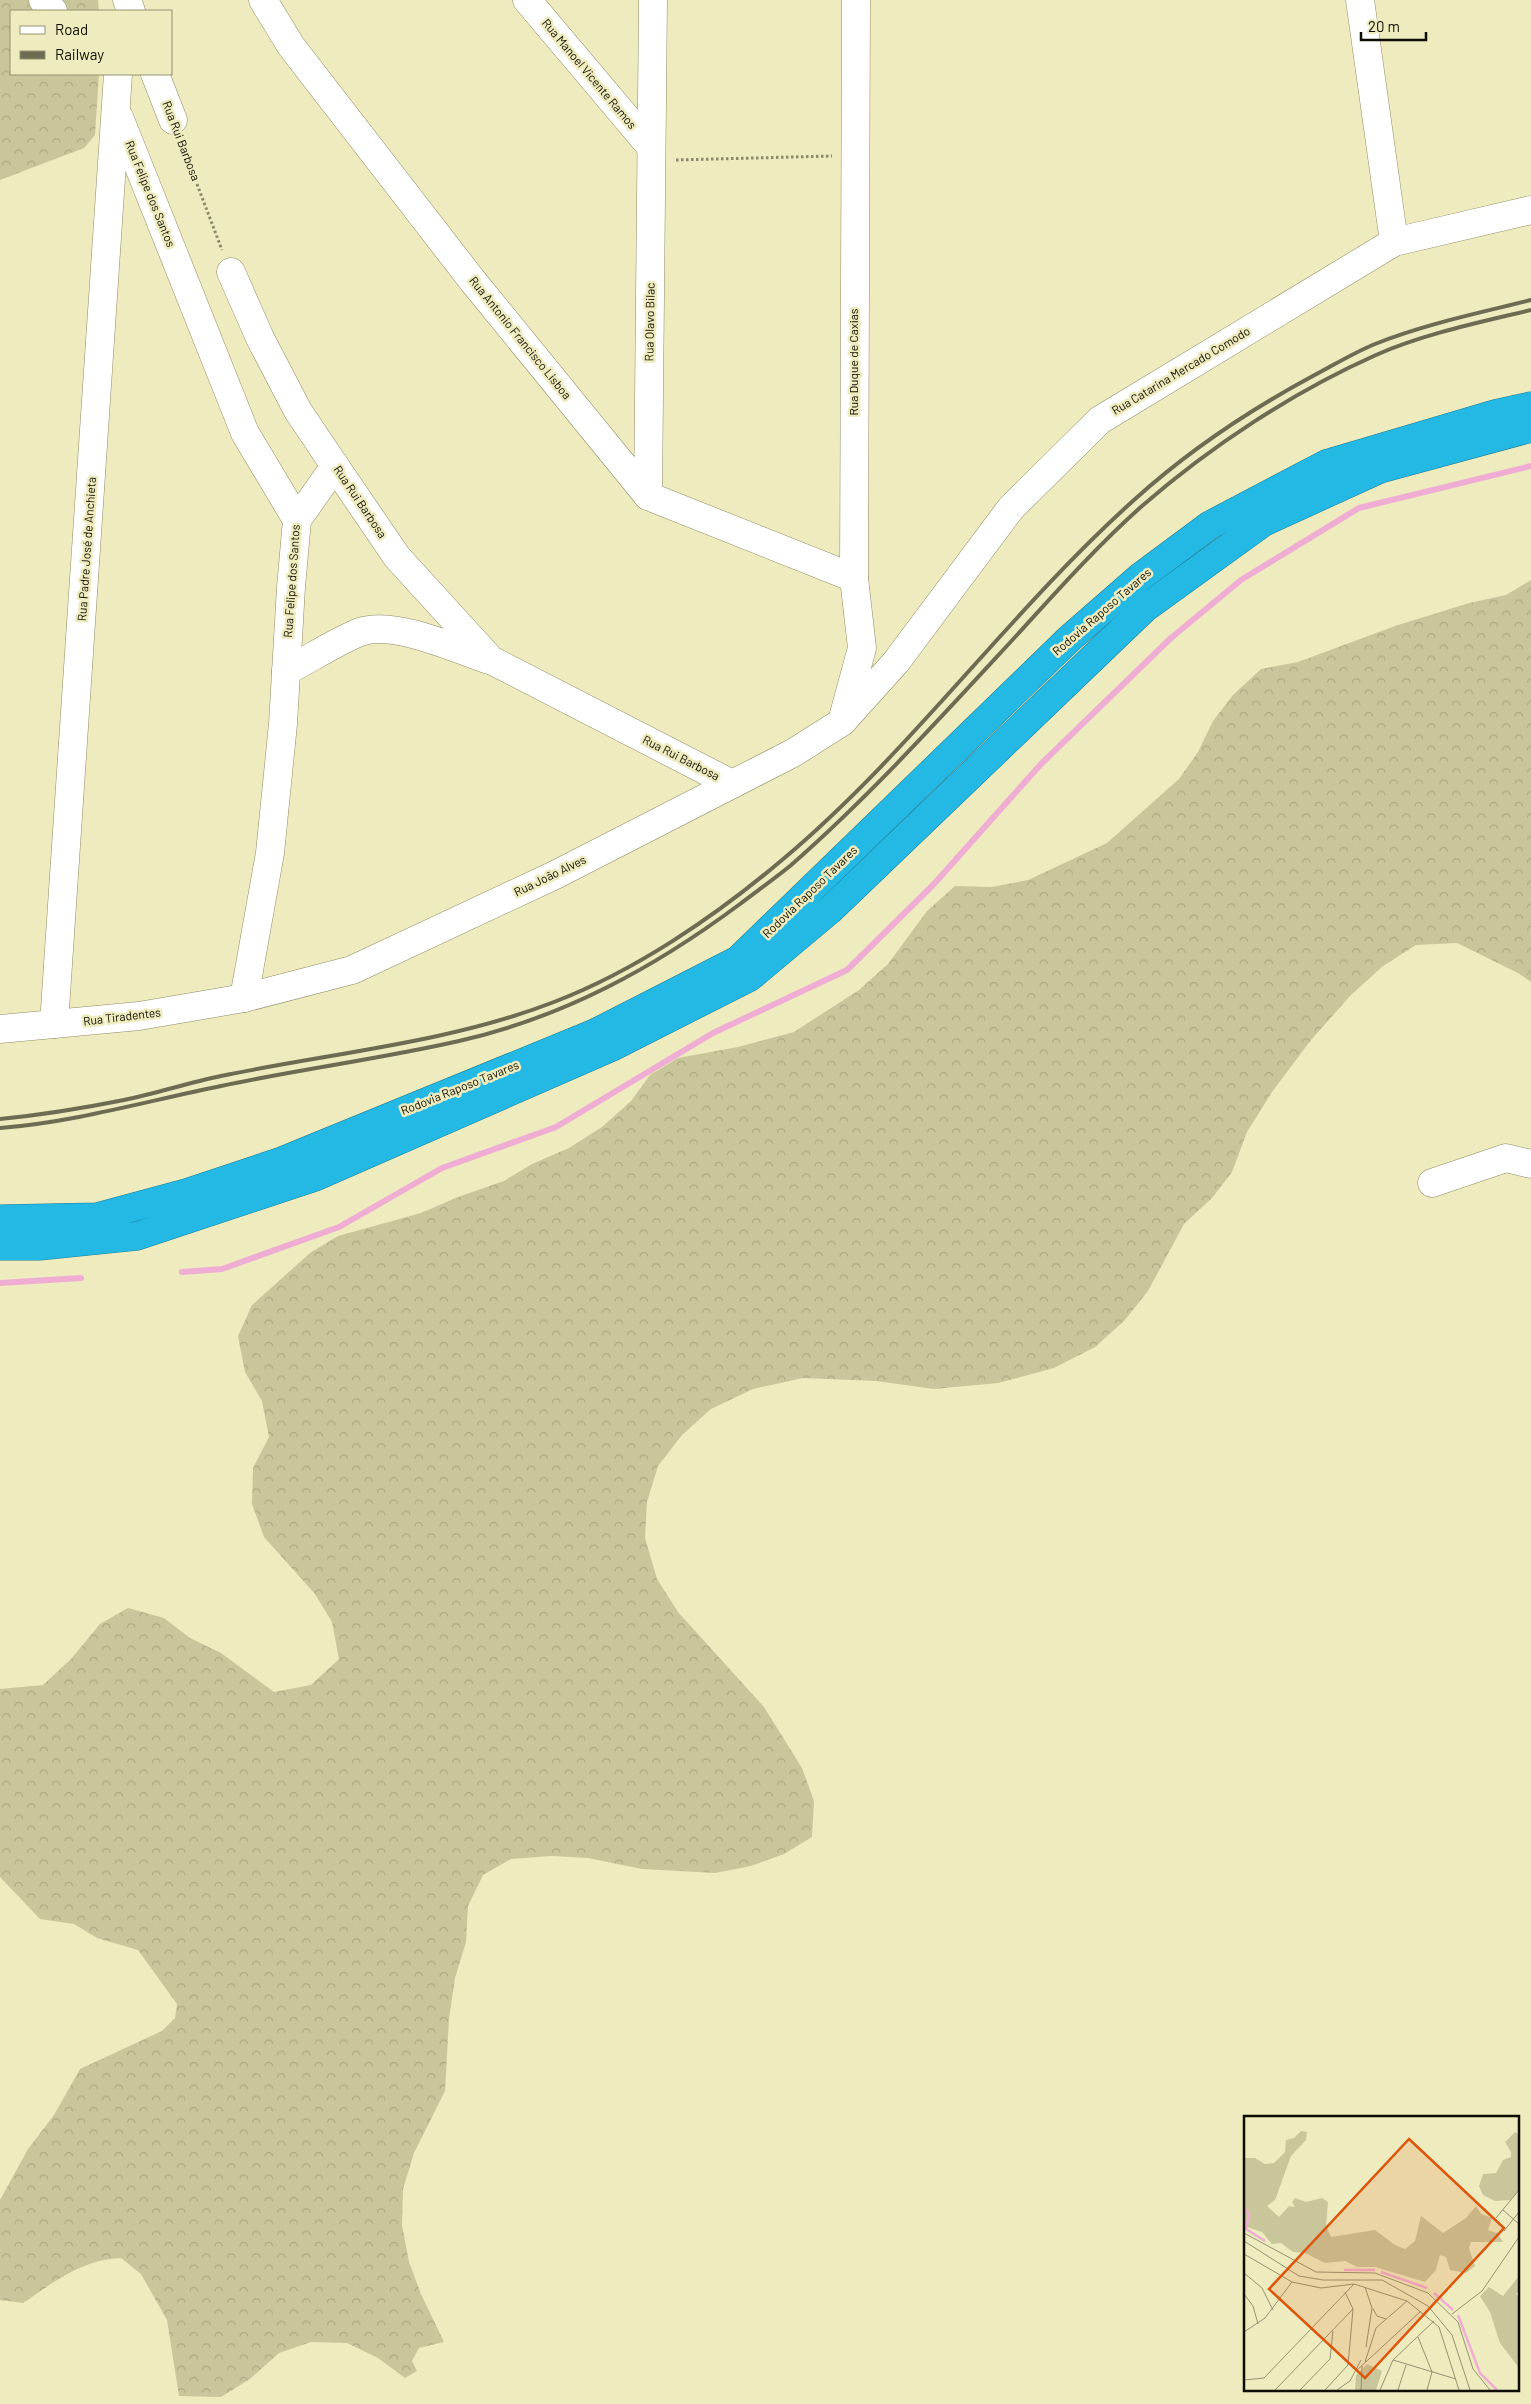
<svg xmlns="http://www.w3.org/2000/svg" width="1531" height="2404" font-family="Barlow,sans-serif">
<defs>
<pattern id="forest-crowns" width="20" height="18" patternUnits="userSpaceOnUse" patternTransform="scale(1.25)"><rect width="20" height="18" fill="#c9c69b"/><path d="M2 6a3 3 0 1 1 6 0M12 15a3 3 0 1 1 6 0" fill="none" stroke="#aba984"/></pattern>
</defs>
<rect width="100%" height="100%" fill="#eeebbf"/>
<g fill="url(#forest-crowns)">
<path d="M0,0h98l1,11h-88v63h88l-4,61 -11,13 -84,32z"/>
<path d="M1531,580v402l-13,-9 -61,-30 -41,2 -33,21 -33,30 -39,44 -39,52 -25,40 -15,40 -20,26 -28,26 -36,67 -24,30 -29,26 -41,21 -56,15 -64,6 -58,-8 -73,-3 -50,11 -42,20 -29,26 -24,31 -11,36 -2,36 12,41 21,33 86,95 38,61 12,33 -2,36 -28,17 -33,12 -36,7 -73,-4 -54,-11 -36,-2 -41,3 -28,16 -15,31 -2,36 -11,36 -6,41 -4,72 -31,62 -11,36 -1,36 7,37 12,32 23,48 -25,6 -7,13 5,10 -12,7 -27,-20 -31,-15 -36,-1 -32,11 -29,26 -29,18 -42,-1 -12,-76 -26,-46 -20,-16c-40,2 -65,23 -98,45l-23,-3v-100l28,-51 26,-34 26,-46 82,-38 13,-13 2,-14 -39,-54 -41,-12 -23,-14 -34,-5 -40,-42v-188l43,-4 28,-26 29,-35 28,-16 36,10 26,20 31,15 53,39 37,-7 28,-26 -7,-37 -17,-28 -51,-57 -12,-33 1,-36 16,-31 -7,-36 -17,-29 -7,-36 14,-31 58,-52 28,-17 83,-23 37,-16 46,-16 28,-17 37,-16 33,-21 29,-26 19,-26 28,-17 60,-11 56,-15 65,-42 29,-26 39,-53 28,-25 37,1 36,-7 79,-37 72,-64 19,-27 15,-31 20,-26 28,-26 37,-7 97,-36 74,-23 37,-8z"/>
</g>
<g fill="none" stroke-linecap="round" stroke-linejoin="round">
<g stroke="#f0add3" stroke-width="6">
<path d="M182,1272l40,-3 117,-42 103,-59 114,-41 157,-94 134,-63 87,-86 107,-120 130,-126 70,-58 118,-72 172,-42"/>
<path d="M0,1283l81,-5"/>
</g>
<defs>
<g id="minor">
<path d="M43,0l10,11"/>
<path d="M127,0l4,11"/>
<path d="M263,0l28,46 181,234 176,216 206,82"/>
<path d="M527,0l124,147"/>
<path d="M1360,0l34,242"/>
<path d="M155,74l18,46"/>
<path d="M119,117l126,316 52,87 -6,67 -8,137 -13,129 -26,145"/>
<path d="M231,272l29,66 38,73 37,55 62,91 94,103 241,124"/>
<path d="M648,496l5,-496"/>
<path d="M297,520l38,-54"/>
<path d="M286,671c24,-12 49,-29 74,-39 34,-12 96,17 129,28"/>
<path d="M843,718l19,-70 -8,-70 2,-578"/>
<path d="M54,1024l64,-950"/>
<path d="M0,1029l139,-13 105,-18 108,-28 203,-95 238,-122 49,-31 54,-60 115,-154 89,-88 294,-178 137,-32"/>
<path d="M1432,1183l74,-25 25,6"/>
</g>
<g id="highway">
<path d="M0,1219l97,-2 89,-24 96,-32 313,-128 143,-73 331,-321 71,-62 70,-52 116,-61 169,-50 36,-8"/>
<path d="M0,1246h39l98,-10 178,-59 297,-130 138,-70 80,-67 315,-302 119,-86 116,-53 151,-41"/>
</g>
</defs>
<use href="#minor" stroke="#8f8c64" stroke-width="29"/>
<use href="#highway" stroke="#1d7d95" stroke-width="29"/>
<g stroke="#8b896b" stroke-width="3" stroke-dasharray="2.5 2.5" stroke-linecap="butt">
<path d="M181,142l41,108"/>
<path d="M676,160l156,-4"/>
</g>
<use href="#minor" stroke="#fff" stroke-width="28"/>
<use href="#highway" stroke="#24b9e5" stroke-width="28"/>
<g stroke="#6d6b51" stroke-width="4">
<path d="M0,1119c41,-4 84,-11 124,-19 33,-7 64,-17 97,-24 110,-23 227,-33 333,-74 81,-31 162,-86 228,-142 129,-108 227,-248 352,-360 54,-49 114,-89 177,-123 21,-11 42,-24 64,-33 50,-20 104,-31 156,-44"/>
<path d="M0,1128c75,-6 147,-27 221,-42 79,-17 159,-27 238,-45 105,-24 195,-73 281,-137 17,-13 34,-25 50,-38 81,-71 154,-152 227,-231 40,-44 81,-90 125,-129 69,-60 151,-114 234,-151 47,-21 105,-33 155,-45"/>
</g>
</g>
<g text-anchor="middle" stroke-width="5" stroke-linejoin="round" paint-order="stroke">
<g font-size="12" fill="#0f0d01" stroke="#eeebbf">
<text transform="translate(589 74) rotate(50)" y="4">Rua Manoel Vicente Ramos</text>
<text transform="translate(181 141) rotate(69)" y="4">Rua Rui Barbosa</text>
<text transform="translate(150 194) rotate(68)" y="4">Rua Felipe dos Santos</text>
<text transform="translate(650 322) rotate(-89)" y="4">Rua Olavo Bilac</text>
<text transform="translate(520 338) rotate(51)" y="4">Rua Antonio Francisco Lisboa</text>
<text transform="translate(854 362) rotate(-90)" y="4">Rua Duque de Caxias</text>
<text transform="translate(1181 371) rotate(-31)" y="4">Rua Catarina Mercado Comodo</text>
<text transform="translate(360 502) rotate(56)" y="4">Rua Rui Barbosa</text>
<text transform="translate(87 549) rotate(-86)" y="4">Rua Padre José de Anchieta</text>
<text transform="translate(292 581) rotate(-86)" y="4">Rua Felipe dos Santos</text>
<text transform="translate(1102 612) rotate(-41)" y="4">Rodovia Raposo Tavares</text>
<text transform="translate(681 758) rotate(27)" y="4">Rua Rui Barbosa</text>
<text transform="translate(550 876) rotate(-26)" y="4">Rua João Alves</text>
<text transform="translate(810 892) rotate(-44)" y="4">Rodovia Raposo Tavares</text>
<text transform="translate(122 1017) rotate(-7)" y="4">Rua Tiradentes</text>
<text transform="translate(460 1088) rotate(-22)" y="4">Rodovia Raposo Tavares</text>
</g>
</g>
<g transform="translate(1244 2116)">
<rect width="275" height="275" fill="#eeebbf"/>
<path d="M57,15l6,1 -1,8 -15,16 -16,44 -8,6 12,11 10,-11 6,1 -3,-5 3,-4 11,4 16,-4 6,4 -2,24 5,11 44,-7 20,15 10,4 10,-8 6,-25 22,17 23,-15 10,-12 5,8 11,4 -4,12 9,3 6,9h-32l-2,6 6,18 -9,7 -16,-3 -4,-13 -6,-2 -4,15 -11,12 -50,-15h-18l-12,-6 -20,2 -20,-10 -12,-1 -12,-9 -9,1 -10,-12 -18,-6v-68h11l10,6 9,-1 11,-11 1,-12 8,-2zM271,16l4,3v55l-9,10 -15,1 -12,-6 -4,-9 4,-12 13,-1 7,-13 8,-3v-5l-6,-10zM275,160v17h-3l3,5v70l-19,-25 -10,-31 -10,-16 9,-9 14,9zM123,248l15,7 -6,19h-21l1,-15z" fill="#c9c69b"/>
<path fill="none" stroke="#f0add3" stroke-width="2.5" d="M0,92l5,6 -3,15 19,12M100,154h31M137,156l46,16M190,177l19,17M214,199l22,58 17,17"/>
<path fill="none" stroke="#959273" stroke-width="1" d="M259,94l16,14M252,102l23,-28M260,115l15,-19M0,117l72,39 59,1 53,20 30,29 15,47 17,21M0,125l55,35 24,4h59l46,26 24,29 18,55M0,138l48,28 29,6 33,-4 53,17 32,26 20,63M0,157l18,15 11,22M121,171l7,21 -6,39M0,178l9,12 5,18M129,193l4,7 9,3M208,198l30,-23 37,-54M0,216l21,-14 27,-36M174,221l14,35 -5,18M149,244l63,19M121,246l11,-34 31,-27M112,255l65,-60M0,264l20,-2 90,-94M31,274l78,-81M56,274l30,-31 3,-28M81,274l23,-25 5,-56 -8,-17M93,274l13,-9 11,-21M117,274l1,-24M136,274l13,-30 41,-39M154,274l8,-25"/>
<path fill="#dd550b" fill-opacity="0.15" stroke="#dd550b" stroke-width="2.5" d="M165,23l95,89 -139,150 -96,-89z"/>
<rect width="275" height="275" fill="none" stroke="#0f0d01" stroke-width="2.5"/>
</g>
<rect x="10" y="10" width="162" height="65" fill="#eeebbf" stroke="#959273"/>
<rect x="20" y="26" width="25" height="8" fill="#ffffff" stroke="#959273"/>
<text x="55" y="35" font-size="15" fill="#0f0d01">Road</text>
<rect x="20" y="51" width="25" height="8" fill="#6d6b51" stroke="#959273"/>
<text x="55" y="60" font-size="15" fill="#0f0d01">Railway</text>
<path d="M1361 32v8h65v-8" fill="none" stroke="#0f0d01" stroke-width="2.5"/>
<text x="1368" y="32" font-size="15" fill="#0f0d01" stroke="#eeebbf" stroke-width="4" paint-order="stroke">20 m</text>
</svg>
